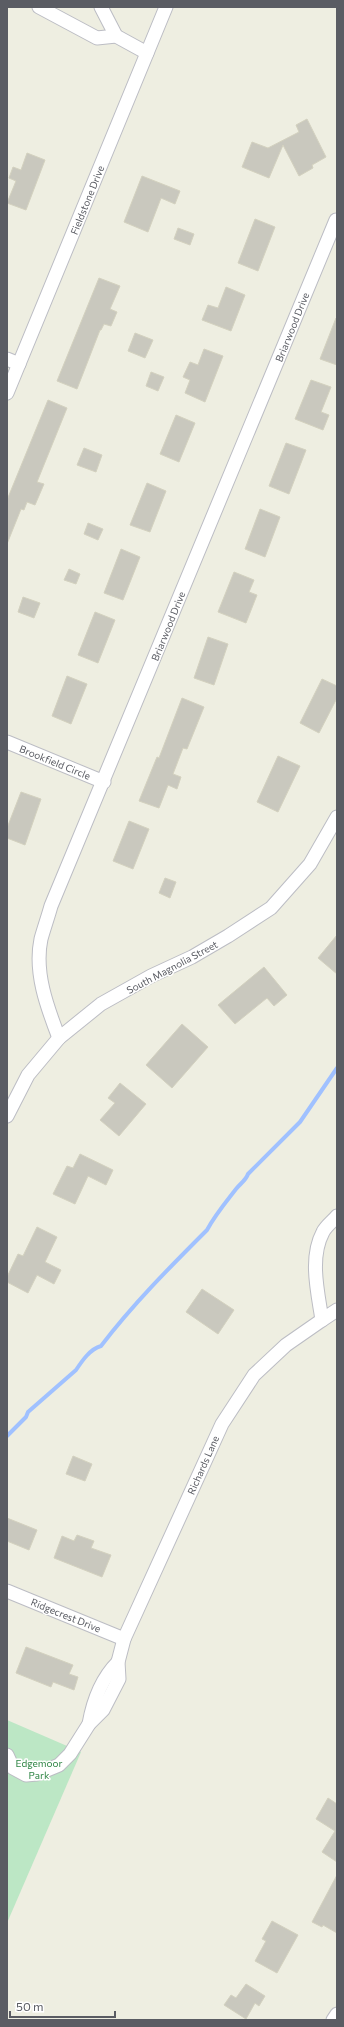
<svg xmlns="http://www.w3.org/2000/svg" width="344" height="2027" font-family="Commissioner,sans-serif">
<rect width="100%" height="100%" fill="#eeeee1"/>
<path fill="#bce7c5" d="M7,1720l74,32 -74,171z"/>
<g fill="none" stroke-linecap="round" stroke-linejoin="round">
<path stroke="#a0c1ff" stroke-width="4" d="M7,1436l19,-19 2,-5 48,-42c6,-9 14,-21 25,-24 32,-42 69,-79 106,-116 8,-15 19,-28 29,-41 5,-6 10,-9 12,-15l52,-52 37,-54"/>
</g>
<g fill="#c9c8be" stroke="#d3d1bf">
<path d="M307,119l19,38 -14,8 1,3 -14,8 -16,-31 -14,33 -27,-11 10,-25 16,6 31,-16 -3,-7z"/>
<path d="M27,153l18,7 -19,50 -19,-7 9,-22 -7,-3 4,-11 8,3z"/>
<path d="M142,176l38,15 -5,13 -14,-6 -13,34 -24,-10z"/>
<path d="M255,219l20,8 -17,44 -20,-8z"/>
<path d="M178,228l16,6 -4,11 -16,-6z"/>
<path d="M99,278l21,8 -10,23 7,3 -6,14 -7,-2 -3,6h-1l-23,59 -20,-8z"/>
<path d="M226,287l19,8 -14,36 -29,-11 6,-15 10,3z"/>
<path d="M336,318h1v47l-17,-6z"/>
<path d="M135,333l18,7 -8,18 -17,-7z"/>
<path d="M204,349l19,7 -18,46 -20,-9 5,-13 -7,-3 7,-15 8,3z"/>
<path d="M151,372l13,5 -6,14 -12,-5z"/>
<path d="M311,380l20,7 -10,25 8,3 -6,15 -28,-11z"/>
<path d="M48,400l19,8 -30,74 7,2 -9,21 -8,-3 -3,8 -3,-1 -14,35v-44z"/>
<path d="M176,415l19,8 -16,39 -19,-8z"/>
<path d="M286,443l20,7 -17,44 -20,-8z"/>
<path d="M84,448l18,7 -6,17 -19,-7z"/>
<path d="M147,483l19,8 -16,41 -20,-7z"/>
<path d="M260,509l20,8 -15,40 -20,-8z"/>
<path d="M88,523l15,6 -5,11 -14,-6z"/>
<path d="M121,549l19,8 -17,43 -19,-7z"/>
<path d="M69,569l11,5 -4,10 -12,-4z"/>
<path d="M234,572l20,8 -5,12 8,3 -11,28 -28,-11z"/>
<path d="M23,597l17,6 -6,15 -16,-6z"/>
<path d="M95,612l20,8 -17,43 -20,-8z"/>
<path d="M208,637l20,7 -14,41 -20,-7z"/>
<path d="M67,676l20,8 -16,40 -19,-8z"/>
<path d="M322,679l15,7v12l-18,35 -19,-10z"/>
<path d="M182,698l22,9 -17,42 -4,-1 -10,26 8,3 -4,12 -9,-4 -9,23 -20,-7 18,-44 2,1z"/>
<path d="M278,756l22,10 -22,46 -21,-10z"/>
<path d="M21,792l20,7 -16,46 -18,-7v-10z"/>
<path d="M129,821l20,8 -16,40 -20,-8z"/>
<path d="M165,878l11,4 -6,16 -11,-5z"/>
<path d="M337,935v39l-19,-16z"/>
<path d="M264,967l23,28 -13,11 -7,-8 -32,26 -17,-19z"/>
<path d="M182,1024l26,23 -36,41 -26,-23z"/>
<path d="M120,1083l26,21 -27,32 -19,-16 15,-17 -7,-5z"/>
<path d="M80,1154l33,16 -7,15 -18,-9 -13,28 -22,-10 14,-28 6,2z"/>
<path d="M37,1227l20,10 -12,25 16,8 -7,14 -17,-9 -9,18 -21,-11v-5l11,-23 5,2z"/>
<path d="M202,1289l32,21 -16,24 -32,-22z"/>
<path d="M73,1456l19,8 -7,17 -19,-7z"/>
<path d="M7,1518l30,12 -8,20 -22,-9z"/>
<path d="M77,1535l17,6 -3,7 20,7 -9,22 -48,-19 8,-22 12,5z"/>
<path d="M26,1647l47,18 -4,9 9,3 -4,13 -21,-8 -2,5 -35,-14z"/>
<path d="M328,1798l9,6v58l-15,-10 13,-21 -19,-12z"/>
<path d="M337,1875v58l-14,-8 -1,2 -10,-5z"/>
<path d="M272,1921l26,14 -21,38 -22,-12 11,-20 -4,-2z"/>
<path d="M246,1984l19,12 -6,10 -4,-3 -9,16 -22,-14 7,-10 5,3z"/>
</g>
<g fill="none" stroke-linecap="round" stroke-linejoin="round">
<defs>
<g id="minor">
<path d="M39,7l58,31 19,-2 31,17"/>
<path d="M101,7l15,29"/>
<path d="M7,359l12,5"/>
<path d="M7,393l159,-386"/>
<path d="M7,742l97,40"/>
<path d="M59,1038c-12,-31 -25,-66 -18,-99 3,-11 7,-22 10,-33l285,-686"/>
<path d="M7,1116l21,-41 31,-37 42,-34 50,-28 41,-19 36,-21 43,-28 39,-44 27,-47"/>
<path d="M337,1216c-4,5 -11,10 -14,16 -14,26 -5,61 -1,88l15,-10"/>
<path d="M7,1591l117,48"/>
<path d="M89,1724c4,-23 12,-45 29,-62"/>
<path d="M7,1755l6,13 13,7 11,-1 10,-4 12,-5 11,-11 19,-30 14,-14 16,-31 -1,-17 6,-23 98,-215 32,-49 32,-30 36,-25"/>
<path d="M333,2020l4,-6"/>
</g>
</defs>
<use href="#minor" stroke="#bcbdc4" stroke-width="15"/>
<use href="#minor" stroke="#fff" stroke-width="13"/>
</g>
<g text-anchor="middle" stroke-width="3" stroke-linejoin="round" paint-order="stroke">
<g font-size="10" fill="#5a5c63" stroke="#fff">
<text transform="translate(87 200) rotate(-68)" y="4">Fieldstone Drive</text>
<text transform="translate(292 327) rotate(-68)" y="4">Briarwood Drive</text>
<text transform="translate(168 626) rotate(-68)" y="4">Briarwood Drive</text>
<text transform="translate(55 762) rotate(22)" y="4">Brookfield Circle</text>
<text transform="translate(172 967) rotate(-28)" y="4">South Magnolia Street</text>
<text transform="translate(203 1465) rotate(-66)" y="4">Richards Lane</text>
<text transform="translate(66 1615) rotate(22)" y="4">Ridgecrest Drive</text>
</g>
<g font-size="10" fill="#2f8545" stroke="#fff">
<text x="39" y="1767">Edgemoor<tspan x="39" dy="12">Park</tspan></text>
</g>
</g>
<rect width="344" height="2027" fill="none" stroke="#5a5c63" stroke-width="16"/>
<path d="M10 2011v6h105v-6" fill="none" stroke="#5a5c63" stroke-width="2"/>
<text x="16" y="2011" font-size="12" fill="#5a5c63" stroke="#ffffff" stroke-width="3" paint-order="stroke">50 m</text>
</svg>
